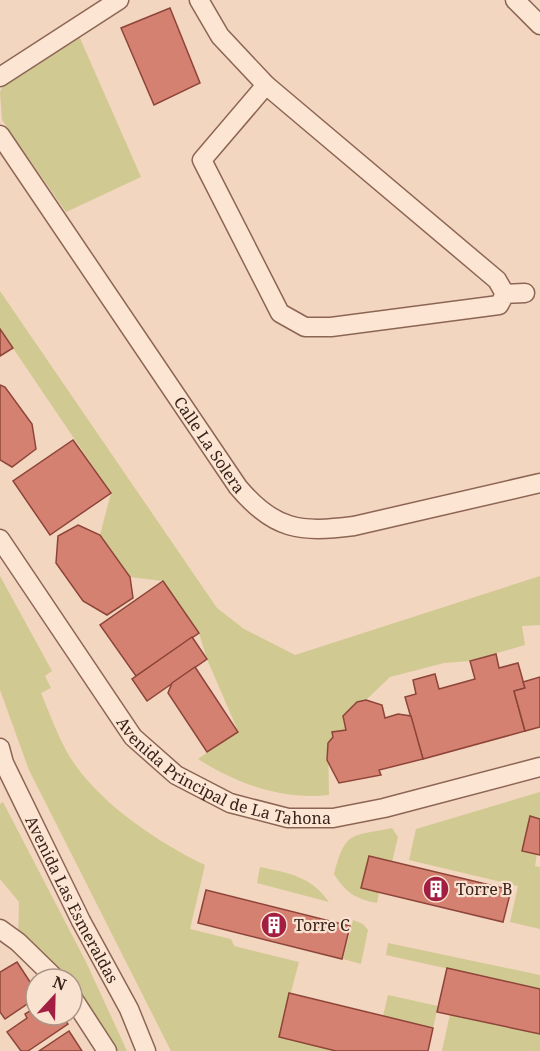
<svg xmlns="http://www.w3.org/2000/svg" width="540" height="1051" font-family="'Noto Serif',serif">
<rect width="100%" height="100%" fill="#f2d6bf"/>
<g fill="#d1c992">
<path d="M79,36l62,141 -75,35 -64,-92 -2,-28 6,-14z"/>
<path d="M0,291l217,317 27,21 51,26 245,-79v49l-18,1 3,19 -55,16 -26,2 -54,14 -24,23 -9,2 -14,14 3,14 -14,2 1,5 -5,6 1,52c-47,5 -92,-11 -131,-36l40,-28 -31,-72 -8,-26 -36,-52 -33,-4 -30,-42 11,-42 -111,-164z"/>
<path d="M0,576l52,95 -7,5 6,12 -10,5c8,19 16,41 26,59 26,47 91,91 138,113l-15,64 41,10 3,7 65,16 -20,75 57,14h-165l-142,-281 -29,-80z"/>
<path d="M540,792v27l-9,-3 6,38 -2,12 5,1v62l-30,-7 8,-36 -109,-26 7,-31z"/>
<path d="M3,802l83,160 41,89h-20l-35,-54v-18h-16l-38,-37 1,-40 -19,-23v-75z"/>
<path d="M392,828l6,9 -6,25 -30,26 17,4 -2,11c-21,-4 -31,-10 -43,-29 12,-44 16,-37 58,-46z"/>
<path d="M260,867c28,6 51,9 69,35l-72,-19z"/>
<path d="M353,920l10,4 5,6 -7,34 -18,-5z"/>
<path d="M388,943l152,32v14l-154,-34z"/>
<path d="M388,995l50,11 -5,22 -50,-12z"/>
<path d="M450,1014l90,20v17h-98z"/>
</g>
<g fill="#d48171" stroke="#8e4539" stroke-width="1.5">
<path d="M170,8l30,75 -46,22 -33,-77z"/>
<path d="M0,329l13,19 -13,8z"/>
<path d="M0,385l5,2 27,37 4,25 -24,18 -12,-7z"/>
<path d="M73,440l38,53 -61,42 -37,-54z"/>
<path d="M78,525l22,10 30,42 3,21 -26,17 -24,-14 -27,-38 2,-27z"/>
<path d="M163,581l36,52 -63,43 -36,-51z"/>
<path d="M192,637l15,22 -60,42 -15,-22z"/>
<path d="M496,654l3,14 19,-5 7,25 -11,3 11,40 -102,28 -18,-62 11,-3 -3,-14 22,-6 4,15 36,-10 -5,-18z"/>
<path d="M195,667l43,65 -31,20 -39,-59 4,-10z"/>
<path d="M540,677v50l-15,4 -11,-40 11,-3 -2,-6z"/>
<path d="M366,700l16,5 3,13 13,-4 13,2 12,43 -44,11 2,5 -42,8 -12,-23 1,-17 5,-6 -1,-5 14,-2 -3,-14 14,-14z"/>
<path d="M530,816l10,3v36l-18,-4z"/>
<path d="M369,856l142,34 -8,32 -142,-34z"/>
<path d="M206,890l144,36 -8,33 -144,-36z"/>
<path d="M17,962l19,29v7l-31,21 -5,-7v-40z"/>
<path d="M447,968l93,21v45l-103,-22z"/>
<path d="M289,993l144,35 -5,23h-92l-57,-14z"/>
<path d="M36,1007v8h25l7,9 -40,27h-7l-14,-19 20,-14 -2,-4z"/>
<path d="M69,1031l13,20h-43z"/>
</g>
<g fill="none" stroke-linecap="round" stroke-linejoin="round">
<defs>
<g id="minor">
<path d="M199,0l21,36 46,49 231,195 8,14"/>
<path d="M515,0l25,25"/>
<path d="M0,77l119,-77"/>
<path d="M266,85l-64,75 78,153 25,14h26l168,-22 6,-11 20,-1"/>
<path id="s1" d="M0,135l238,352c36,43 62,46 116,39l186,-43"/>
<path id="s2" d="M0,539l133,198 43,38 54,28 58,15h45l51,-10 156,-41"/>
<path id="s3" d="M0,748l4,15 77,158 48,88 17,42"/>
<path d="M0,929l18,13 38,37"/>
<path d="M72,997l35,54"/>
</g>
</defs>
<use href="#minor" stroke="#8d6555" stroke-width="21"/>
<use href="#minor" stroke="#fce5d3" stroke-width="18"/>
</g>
<defs>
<symbol id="building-disc" viewBox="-11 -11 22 22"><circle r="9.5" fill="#a21f41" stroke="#f9e2cf"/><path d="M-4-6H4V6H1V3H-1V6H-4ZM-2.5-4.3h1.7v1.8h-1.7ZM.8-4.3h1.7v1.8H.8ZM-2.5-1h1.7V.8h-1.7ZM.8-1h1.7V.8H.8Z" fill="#fff"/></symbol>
</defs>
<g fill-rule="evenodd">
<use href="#building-disc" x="421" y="874" width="30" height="30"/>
<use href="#building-disc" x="259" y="910" width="30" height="30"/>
</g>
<g text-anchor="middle" stroke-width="4.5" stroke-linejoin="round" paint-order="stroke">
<g font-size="16" fill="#3a231b" stroke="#f9e2cf">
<text dy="6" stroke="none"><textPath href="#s1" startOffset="374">Calle La Solera</textPath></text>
<text dy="6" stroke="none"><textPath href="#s2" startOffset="338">Avenida Principal de La Tahona</textPath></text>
<text dy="6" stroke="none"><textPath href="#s3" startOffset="168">Avenida Las Esmeraldas</textPath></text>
</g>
<g font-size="16" fill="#3a231b" stroke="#f9e2cf" text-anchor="start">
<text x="456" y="895">Torre B</text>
<text x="294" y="931">Torre C</text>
</g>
</g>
<g transform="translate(54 997) rotate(22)"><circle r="28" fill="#f9e2cf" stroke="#ad9687" stroke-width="1.5"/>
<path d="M0-4.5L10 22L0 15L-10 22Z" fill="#a21f41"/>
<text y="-9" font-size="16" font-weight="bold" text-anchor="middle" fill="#3a231b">N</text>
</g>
</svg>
